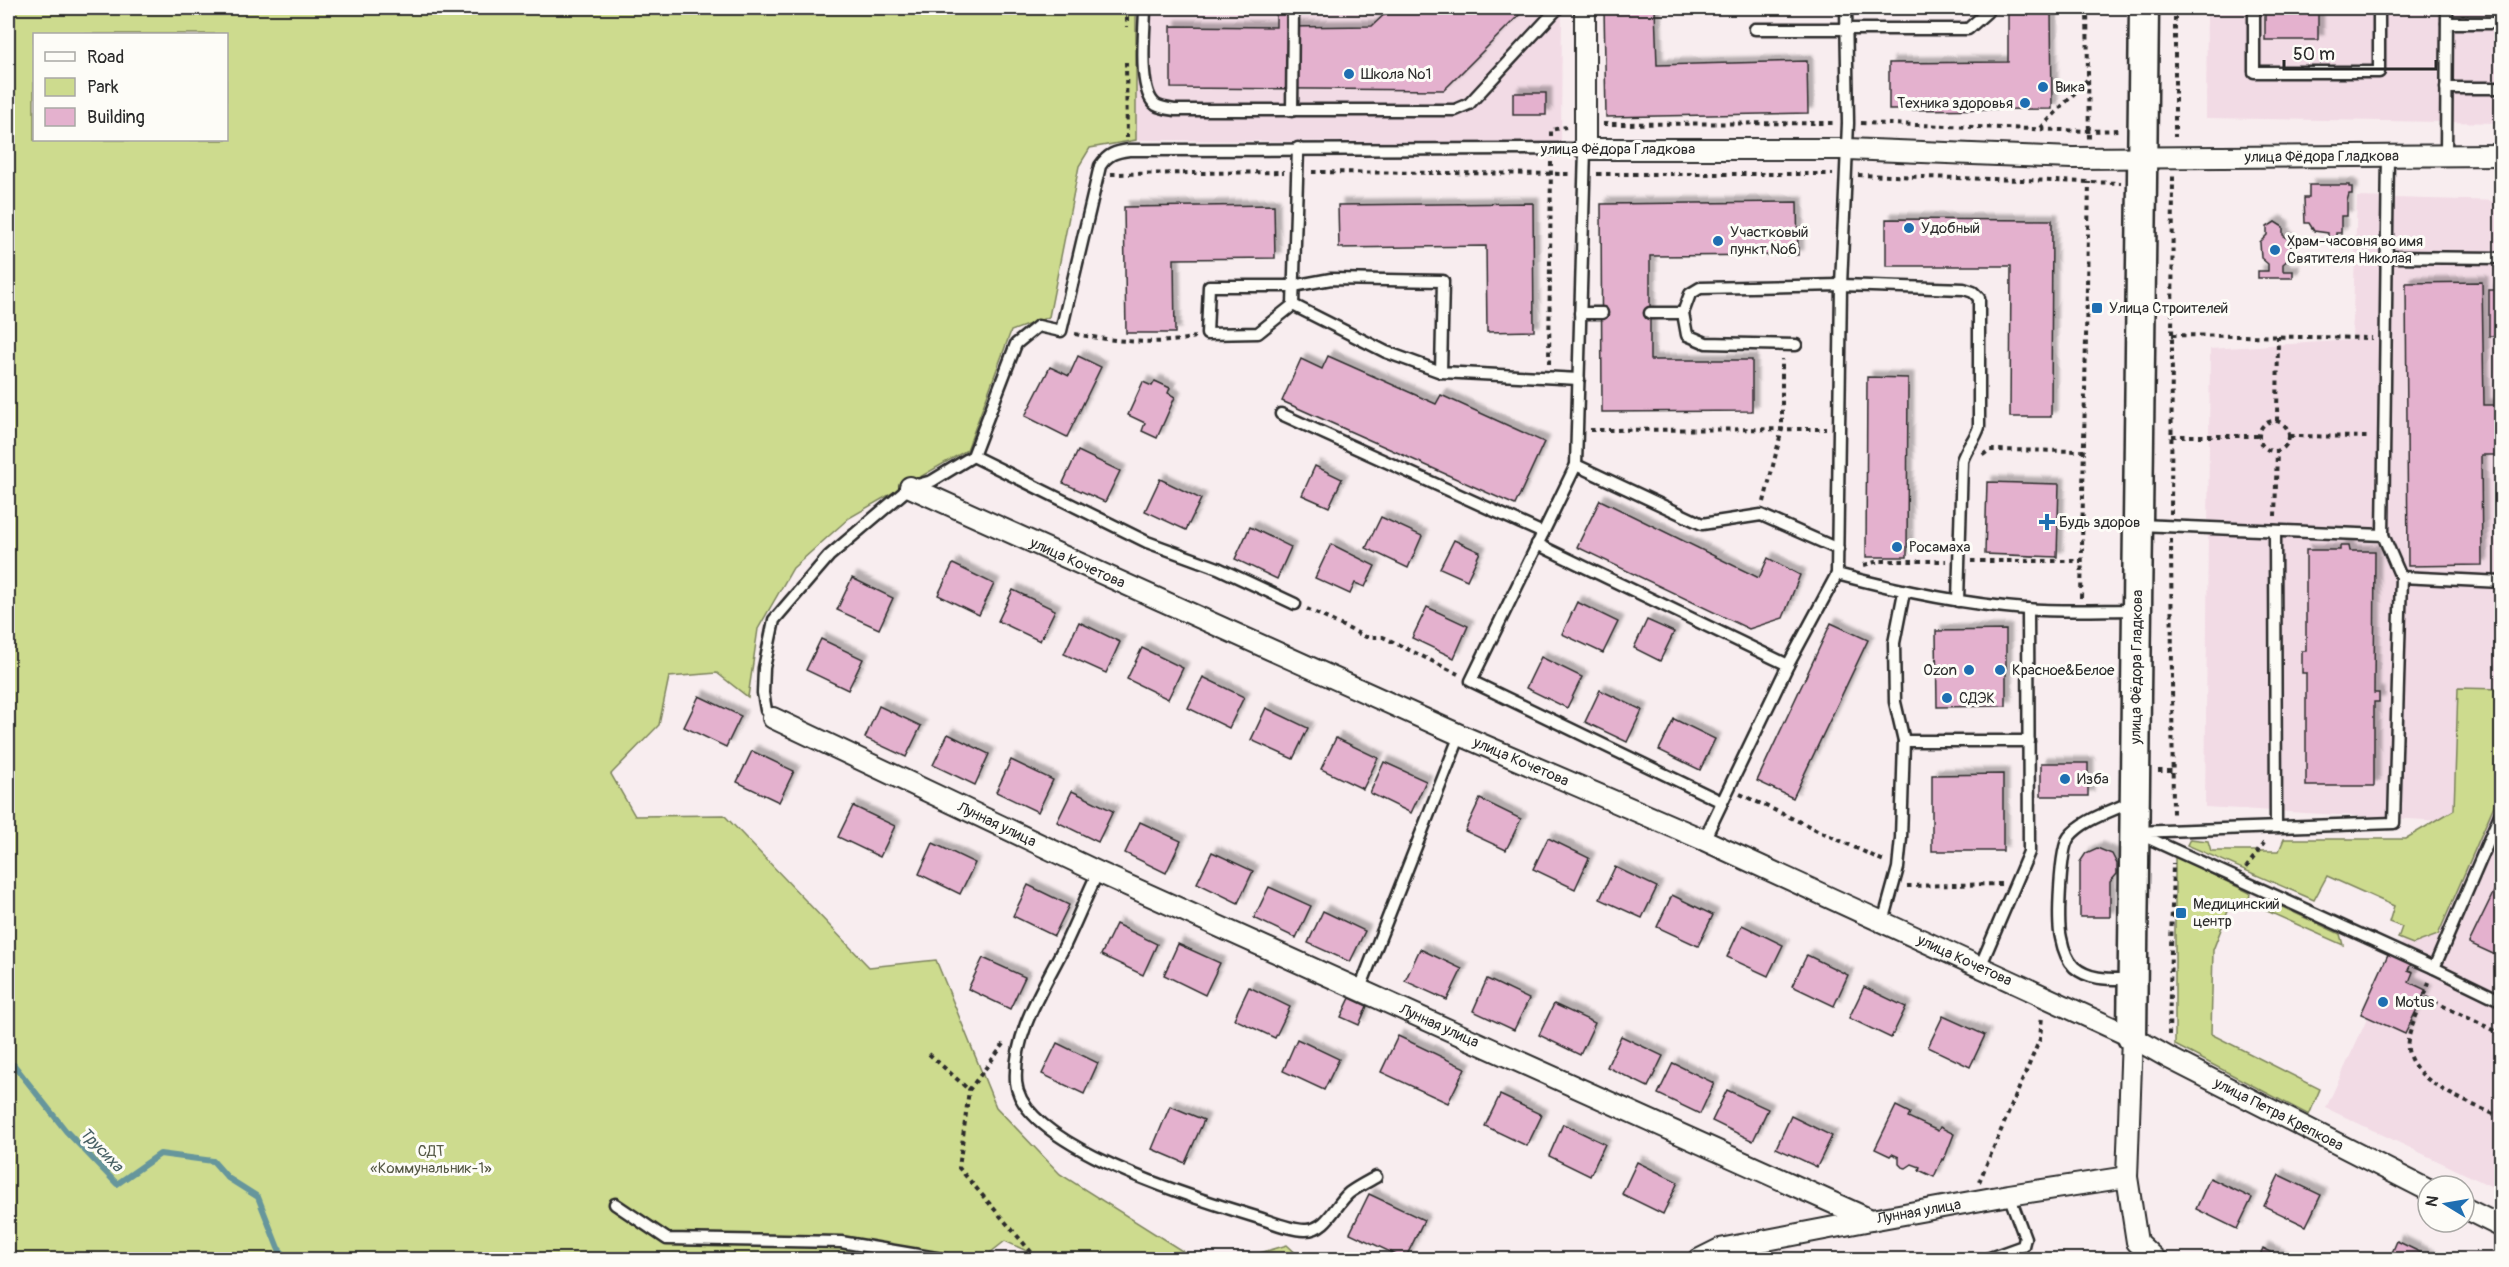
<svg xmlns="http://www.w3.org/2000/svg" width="2509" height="1267" font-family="Pangolin,sans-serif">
<defs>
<filter id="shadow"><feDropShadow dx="5.5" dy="-5.5" stdDeviation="1.5" flood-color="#0004"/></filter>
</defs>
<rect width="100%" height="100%" fill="#f8edef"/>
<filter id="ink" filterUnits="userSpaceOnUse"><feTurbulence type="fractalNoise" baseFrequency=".0167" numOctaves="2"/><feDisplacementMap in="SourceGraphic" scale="12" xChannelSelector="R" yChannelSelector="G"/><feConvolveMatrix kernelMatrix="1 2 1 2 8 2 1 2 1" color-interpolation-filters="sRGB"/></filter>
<g filter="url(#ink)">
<g fill="#f2dbe5">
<path d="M1136,8h426l-1,136 -425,-4z"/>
<path d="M2207,8h294v115l-295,-5z"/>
<path d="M2357,197l144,4v990l-175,-83 132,-286 -253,-15 5,-458 142,-9z"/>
</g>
<g fill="#cddb8e" stroke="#7c835c" stroke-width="1.5" fill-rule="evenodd">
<path d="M8,8h1128v132l-46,8 -11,18 -30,151 -38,14 -44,119 -118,68 -56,50 -35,61 -10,68 -31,-24 -48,4 -10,48 -48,49 24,42 89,-1 145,152 67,-7 60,147 64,67 135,85h-151l-39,-18 -24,19 -973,-1zM34,34h192v106h-192z"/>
<path d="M2458,688l43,1v100l-63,146 -25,9 -15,-6 4,-11 -13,-5 5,-16 -67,-30 -13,24 -127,-55 3,-6 18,2 3,10h68l5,-12h121l49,-29z"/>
<path d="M2175,856l75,37 -2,14 -16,-6 -19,49 -2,84 109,55 -11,26 -134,-70z"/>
<path d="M2280,906l60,28 3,11 -76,-34z"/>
<path d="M1287,1245l15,14h-62z"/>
</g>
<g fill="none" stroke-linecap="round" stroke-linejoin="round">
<path stroke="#66969c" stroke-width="6" d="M8,1067l6,-2 52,66 51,53 43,-30 53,7 15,17 30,19 20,51 11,12"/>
</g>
<g fill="#e4b1ce" stroke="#2b2b2b" stroke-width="1.5" filter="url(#shadow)">
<path d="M1276,8h10v19l86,-1 19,-18h135l-82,82 -273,-2v-62l105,1z"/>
<path d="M1604,8h51l2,57 150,-4 1,52 -202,4z"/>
<path d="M2008,8h43l1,101 -163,1v-47l119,-1z"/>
<rect x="2265" y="8" width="53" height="32"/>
<rect x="1513" y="93" width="33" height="22"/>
<path d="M2309,185h40v2h3v7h-3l-2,7v15h-6v17h-5v4h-8v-4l-14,-2 -5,-8h-4l-1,-25h5z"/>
<path d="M1797,202l1,53 -148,1v104h102v51l-150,1 -1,-208z"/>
<path d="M1533,203l1,128 -47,1 -1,-86 -147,2 -1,-43z"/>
<path d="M1274,205l1,53 -101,1 1,74h-49l-2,-126z"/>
<path d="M1886,219l166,1 -1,197h-41l1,-151h-125z"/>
<path d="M2275,222l8,5v8l8,7 -1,16 -7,6v7h10v7h-35v-7h10v-7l-7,-6 -1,-16 7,-7v-8z"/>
<path d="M2482,282l2,123h18v50h-21l1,110 -74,1 -2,-283z"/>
<rect x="2489" y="290" width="13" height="46"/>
<path d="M1078,356l23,11 -34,70 -42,-21 25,-49 19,9z"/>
<path d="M1328,356l108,48 5,-9 103,47 -29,63 -233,-104 19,-42 21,10z"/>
<path d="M1867,377l41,1 -1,179h-41z"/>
<path d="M1155,381l15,7 -2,5 7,4 -18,41 -15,-7 3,-8 -17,-8 15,-33 9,4z"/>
<path d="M1078,451l42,20 -15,31 -42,-19z"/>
<path d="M1315,466l27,13 -13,28 -27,-12z"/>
<path d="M1160,479l41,20 -15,31 -41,-19z"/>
<path d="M1987,482l72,2 -2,73 -72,-3z"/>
<path d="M1600,500l159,78 9,-20 32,17 -17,43 -34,11 -172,-82z"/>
<path d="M1381,517l41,19 -14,32 -42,-20z"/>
<path d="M1250,527l41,20 -14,32 -42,-20z"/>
<path d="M1454,540l26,12 -13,28 -27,-12z"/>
<path d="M1331,544l44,22 -10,21 -10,-4 -5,11 -35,-16z"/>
<path d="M2340,546h9l1,5h25l-1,142h5v9h-5v84h-68v-113h-4v-22h4v-101h34z"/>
<path d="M953,564l41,20 -15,31 -41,-20z"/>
<path d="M852,578l41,20 -14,31 -42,-19z"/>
<path d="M1013,590l42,20 -15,31 -42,-20z"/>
<path d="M1577,602l41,20 -15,31 -41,-19z"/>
<path d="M1427,607l41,19 -14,32 -42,-20z"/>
<path d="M1647,620l27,12 -14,29 -26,-13z"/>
<path d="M1079,622l41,20 -14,31 -42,-19z"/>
<path d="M1831,623l37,17 -75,158 -36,-17z"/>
<path d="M2006,630v76l-69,1 -1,-76z"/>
<path d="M821,639l42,20 -15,31 -42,-20z"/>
<path d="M1142,648l41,20 -15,31 -41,-20z"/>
<path d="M1541,657l41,20 -15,31 -41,-20z"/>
<path d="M1203,677l41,20 -15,31 -41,-20z"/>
<path d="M1600,690l42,20 -15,32 -42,-20z"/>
<path d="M699,696l42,20 -15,31 -42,-20z"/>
<path d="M879,706l42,20 -15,31 -41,-19z"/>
<path d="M1266,708l42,20 -15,31 -42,-19z"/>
<path d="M1674,719l41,20 -15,31 -41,-20z"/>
<path d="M948,734l41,20 -14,31 -42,-20z"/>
<path d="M1336,738l42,20 -15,31 -42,-20z"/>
<path d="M752,751l42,20 -15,31 -42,-20z"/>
<path d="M1011,760l42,20 -15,32 -42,-20z"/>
<path d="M1384,762l42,19 -15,32 -41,-20z"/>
<rect x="2041" y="763" width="47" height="33"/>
<path d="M2003,774v77h-71v-76z"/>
<path d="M1072,791l41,20 -15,31 -41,-20z"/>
<path d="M1480,799l41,20 -15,31 -41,-19z"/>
<path d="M853,806l42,20 -15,31 -42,-20z"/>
<path d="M1140,822l41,19 -15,32 -41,-20z"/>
<path d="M1548,838l41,20 -14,31 -42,-20z"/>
<path d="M933,843l42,20 -15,31 -41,-20z"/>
<path d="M2097,848l15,6 5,10v10l-7,8v35h-30v-55l6,-9z"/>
<path d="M1212,852l41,19 -15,32 -41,-20z"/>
<path d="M1615,867l42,20 -15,31 -42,-19z"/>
<path d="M2502,875v83l-33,-15z"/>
<path d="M1028,885l41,20 -15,31 -41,-20z"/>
<path d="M1269,887l42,19 -15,32 -42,-20z"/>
<path d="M1672,895l41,20 -15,31 -41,-19z"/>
<path d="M1323,911l42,20 -15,31 -42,-19z"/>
<path d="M1116,924l41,20 -14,31 -42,-20z"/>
<path d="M1742,925l41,20 -15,31 -41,-19z"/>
<path d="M1178,944l42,19 -15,32 -41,-20z"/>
<path d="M1420,949l42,20 -15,31 -42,-19z"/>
<path d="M2390,950l23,10 -5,10 5,2 -4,10 17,8 -21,44 -44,-20z"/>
<path d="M1807,955l41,20 -14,31 -42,-20z"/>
<path d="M983,958l42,19 -15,32 -42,-20z"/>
<path d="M1487,979l42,20 -15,31 -41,-19z"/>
<path d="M1249,987l41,20 -15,31 -41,-19z"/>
<path d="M1864,987l42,20 -15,31 -42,-20z"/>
<path d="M1350,998l17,8 -8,19 -18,-8z"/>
<path d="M1554,1004l41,19 -15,32 -41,-20z"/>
<path d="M1943,1016l42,19 -15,32 -42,-20z"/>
<path d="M1398,1036l67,32 -17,35 -67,-31z"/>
<path d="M1621,1036l42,20 -15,31 -41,-20z"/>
<path d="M1297,1039l42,20 -15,31 -41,-19z"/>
<path d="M1057,1043l41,20 -14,31 -42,-20z"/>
<path d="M1673,1063l41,20 -14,31 -42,-20z"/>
<path d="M1727,1090l41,19 -15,32 -41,-20z"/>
<path d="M1500,1095l42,20 -15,31 -42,-20z"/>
<path d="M1170,1106l34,14 -19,43 -33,-14z"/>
<path d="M1896,1106l14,7 -2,4 30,14 2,-4 14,7 -10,26 -2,-1 -8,18 -15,-7 1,-3 -8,-3 -6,4 -4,-1 -3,-3v-7l-7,-3 -2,2 -15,-7z"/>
<path d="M1791,1116l41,20 -15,31 -41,-19z"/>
<path d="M1563,1124l42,20 -15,32 -41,-20z"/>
<path d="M1637,1162l41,20 -15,32 -41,-20z"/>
<path d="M2279,1175l42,20 -15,31 -42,-20z"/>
<path d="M2210,1178l42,20 -15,31 -41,-20z"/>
<path d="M1369,1194l55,26 -19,39 -55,-26z"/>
<path d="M2397,1241l39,19h-47z"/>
<path d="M2263,1248l24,12h-29z"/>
</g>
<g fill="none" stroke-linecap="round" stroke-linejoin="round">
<defs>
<g id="lane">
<path d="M1145,8c0,22 -8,83 11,97 5,3 13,4 19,5h280l14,-6 89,-96"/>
<path d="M2254,8v64h125v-64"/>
<path d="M2447,23h55"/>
<path d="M1755,29h213l19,-17v-4"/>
<path d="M2446,88h56"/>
<path d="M1292,111l1,-103"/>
<path d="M1298,148l-5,157 93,47 55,20"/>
<path d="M2446,156l1,-148"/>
<path d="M2386,257l116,1"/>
<path d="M1293,305l-35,28 -51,1 2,-48h84l38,-7 112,2 -2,91 138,7"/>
<path d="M1580,313h22"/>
<path d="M1650,313h33"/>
<path d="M1796,345l-90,-2 -19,-8 -4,-22 7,-19 10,-6 141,-3 123,4 9,3 6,6v129c-4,13 -13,21 -17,34l-4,140"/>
<path d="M1281,414l262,119"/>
<path d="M973,456l174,86 71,26 77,36"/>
<path d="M1576,465l126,59 59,-9 77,34"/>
<path d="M2139,525l244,10 18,42 101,5"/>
<path d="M2275,531l1,295"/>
<path d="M2383,535l5,-380"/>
<path d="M1537,544l251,121"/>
<path d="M1837,574c63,17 125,30 189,35 37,3 74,1 110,1"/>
<path d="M2401,577l-7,246 -259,9 299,136 68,-158"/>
<path d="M773,718l-7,-8 -3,-17 1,-25 10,-48 55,-64 81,-69 22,-6 41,-25 43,-112 22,-18 23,5 39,-165c8,-12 15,-14 29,-16l456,-1 -9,316 -105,216 251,121"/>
<path d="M1904,741h125"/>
<path d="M1704,840l84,-175 49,-91 4,-289 7,-162 -2,-115"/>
<path d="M1098,872c-12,25 -22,50 -34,75 -21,42 -51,86 -48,135 5,64 184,118 237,134 14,4 39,15 53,14 21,0 29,-25 43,-37 8,-6 18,-11 27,-16"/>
<path d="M1883,922l15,-54 3,-30 3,-97 -9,-39 -1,-59 10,-51"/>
<path d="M1980,967l49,-115 -1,-243"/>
<path d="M2434,968l68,33"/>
<path d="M2132,979c-20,0 -42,2 -58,-12 -8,-8 -11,-19 -13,-29 -4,-16 -1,-89 8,-101 14,-18 44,-26 64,-36"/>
<path d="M1359,991l101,-256"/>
<path d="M615,1204l52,35 174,3 107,18"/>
<path d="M1984,1260l39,-14 2,-8 -16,-43"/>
</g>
<g id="street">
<path id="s1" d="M1585,8v141h262l225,9 430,-3"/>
<path id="s2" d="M910,487l550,248 244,105 428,197 37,21 259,132"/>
<path id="s3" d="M773,718l325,154 773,348 138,-25 118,-18"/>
<path d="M2132,1037l-5,140 10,65 19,18"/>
<path d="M2464,1208l38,19"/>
<path d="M1698,1260l22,-11 151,-29"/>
</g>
<g id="secondary">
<path id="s4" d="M2132,1037l12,-1029"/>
</g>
</defs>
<use href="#lane" stroke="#2b2b2b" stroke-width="15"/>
<use href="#street" stroke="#2b2b2b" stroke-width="24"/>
<use href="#secondary" stroke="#2b2b2b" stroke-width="33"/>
<g stroke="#2b2b2b" stroke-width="4" stroke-dasharray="4.5 4.5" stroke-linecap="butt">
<path d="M1127,8v19"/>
<path d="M2087,8l2,131"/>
<path d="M2175,8v129"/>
<path d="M1126,62l1,76"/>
<path d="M1861,123l228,8 32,-1"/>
<path d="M1603,124l233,-1"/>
<path d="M2041,128l46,-48"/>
<path d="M1551,136v-6l15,-3"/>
<path d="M1312,172l260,2"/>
<path d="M1111,174l173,-2"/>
<path d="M1597,174h236"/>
<path d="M1858,175l263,8"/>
<path d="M1075,334c36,7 84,12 120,3"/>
<path d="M2172,335l200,3"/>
<path d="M1549,364l2,-202"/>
<circle cx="2274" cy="436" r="15"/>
<path d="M2277,421l1,-85"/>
<path d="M1590,430l236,-1"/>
<path d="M2172,436h87"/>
<path d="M2290,436l80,1"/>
<path d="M1983,455l6,-5 95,1"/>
<path d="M1764,502l18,-73v-70"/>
<path d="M2171,514l2,-338"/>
<path d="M2275,516l2,-65"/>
<path d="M2171,539l2,278"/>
<path d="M1971,561h111"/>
<path d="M1864,565l15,-4h67"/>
<path d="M2081,598l8,-416"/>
<path d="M1307,609l59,28h17l75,37"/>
<path d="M2158,771h15"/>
<path d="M1740,794l146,68"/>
<path d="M2246,868l18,-25"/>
<path d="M1907,886l94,-2"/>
<path d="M2429,982l-5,15 78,37"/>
<path d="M2424,997c-5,13 -13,29 -16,43 -6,41 64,63 94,78"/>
<path d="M2169,1035l4,-172"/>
<path d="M1004,1044l-35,46 -10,78 79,92"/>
<path d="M929,1054l40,36"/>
<path d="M1979,1182l61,-143 2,-23"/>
</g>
<use href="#lane" stroke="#fdfcf7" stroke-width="10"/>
<use href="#street" stroke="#fdfcf7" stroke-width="20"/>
<use href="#secondary" stroke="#fdfcf7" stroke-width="28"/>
</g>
</g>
<g fill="#1f6fb2" stroke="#fdfcf7" stroke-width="2">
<circle cx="1349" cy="74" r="6"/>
<circle cx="2043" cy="87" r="6"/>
<circle cx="2025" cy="103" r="6"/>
<circle cx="1909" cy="228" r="6"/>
<circle cx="1718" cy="241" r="6"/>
<circle cx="2275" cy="250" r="6"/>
<rect x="2091" y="302" width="12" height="12" rx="3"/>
<path d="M2044 513h6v6h6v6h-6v6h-6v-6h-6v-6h6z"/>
<circle cx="1897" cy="547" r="6"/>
<circle cx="1969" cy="670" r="6"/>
<circle cx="2000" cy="670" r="6"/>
<circle cx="1947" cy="698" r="6"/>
<circle cx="2065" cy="779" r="6"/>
<rect x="2175" y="907" width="12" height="12" rx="3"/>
<circle cx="2383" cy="1002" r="6"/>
</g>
<g text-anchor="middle" stroke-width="6" stroke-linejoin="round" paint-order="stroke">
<g font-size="15" fill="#2b2b2b" stroke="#fdfcf7" text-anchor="start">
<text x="1361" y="79">Школа №1</text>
<text x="2055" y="92">Вика</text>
<text x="2013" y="108" text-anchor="end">Техника здоровья</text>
<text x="1921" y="233">Удобный</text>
<text x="1730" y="237">Участковый<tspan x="1730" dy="17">пункт №6</tspan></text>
<text x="2287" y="246">Храм-часовня во имя<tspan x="2287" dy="17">Святителя Николая</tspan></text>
<text x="2109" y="313">Улица Строителей</text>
<text x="2059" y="527">Будь здоров</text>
<text x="1909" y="552">Росамаха</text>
<text x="1957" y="675" text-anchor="end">Ozon</text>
<text x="2012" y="675">Красное&amp;Белое</text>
<text x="1959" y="703">СДЭК</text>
<text x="2077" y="784">Изба</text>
<text x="2193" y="909">Медицинский<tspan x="2193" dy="17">центр</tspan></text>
<text x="2395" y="1007">Motus</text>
</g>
<g font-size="15" fill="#2b2b2b" stroke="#fdfcf7">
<text x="1618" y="154">улица Фёдора Гладкова</text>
<text dy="5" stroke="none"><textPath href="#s1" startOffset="878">улица Фёдора Гладкова</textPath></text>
<text dy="5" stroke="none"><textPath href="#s2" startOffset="184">улица Кочетова</textPath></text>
<text dy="5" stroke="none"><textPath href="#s4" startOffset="370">улица Фёдора Гладкова</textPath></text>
<text dy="5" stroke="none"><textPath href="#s2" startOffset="670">улица Кочетова</textPath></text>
<text dy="5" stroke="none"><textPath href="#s3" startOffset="248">Лунная улица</textPath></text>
<text dy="5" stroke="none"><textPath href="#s2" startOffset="1156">улица Кочетова</textPath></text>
<text dy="5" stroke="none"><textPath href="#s3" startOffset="734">Лунная улица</textPath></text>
<text dy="5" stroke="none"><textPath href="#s2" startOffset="1506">улица Петра Крепкова</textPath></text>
<text dy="5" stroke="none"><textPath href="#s3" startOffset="1256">Лунная улица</textPath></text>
</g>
<g font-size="15" fill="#545744" stroke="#fdfcf7">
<text x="431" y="1156">СДТ<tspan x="431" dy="17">«Коммунальник-1»</tspan></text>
</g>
<g font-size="16" font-style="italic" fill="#486064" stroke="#fdfcf7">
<text transform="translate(102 1149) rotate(46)" y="6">Трусиха</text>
</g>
</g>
<rect width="2509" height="1267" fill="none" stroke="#fdfcf7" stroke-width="30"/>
<rect x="15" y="15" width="2479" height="1237" fill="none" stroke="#2b2b2b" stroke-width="2" filter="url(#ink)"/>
<rect x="33" y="33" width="195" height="108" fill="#fdfcf7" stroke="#a9a8a5" stroke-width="1.5"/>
<rect x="45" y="52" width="30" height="9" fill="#fdfcf7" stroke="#a9a8a5" stroke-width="1.5"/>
<text x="87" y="63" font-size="18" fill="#2b2b2b">Road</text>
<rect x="45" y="78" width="30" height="18" fill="#cddb8e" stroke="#a9a8a5" stroke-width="1.5"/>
<text x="87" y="93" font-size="18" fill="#2b2b2b">Park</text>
<rect x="45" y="108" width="30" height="18" fill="#e4b1ce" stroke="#a9a8a5" stroke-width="1.5"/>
<text x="87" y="123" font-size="18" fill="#2b2b2b">Building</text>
<g transform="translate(2446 1204) rotate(281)"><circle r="28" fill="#fdfcf7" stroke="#a9a8a5" stroke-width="1.5"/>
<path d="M0-4.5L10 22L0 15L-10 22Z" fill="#1f6fb2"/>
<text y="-9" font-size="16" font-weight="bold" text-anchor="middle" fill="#2b2b2b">N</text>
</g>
<path d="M2284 60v9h152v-9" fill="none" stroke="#2b2b2b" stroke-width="3"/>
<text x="2293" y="60" font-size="18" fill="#2b2b2b" stroke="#fdfcf7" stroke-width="4.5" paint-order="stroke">50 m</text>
</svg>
